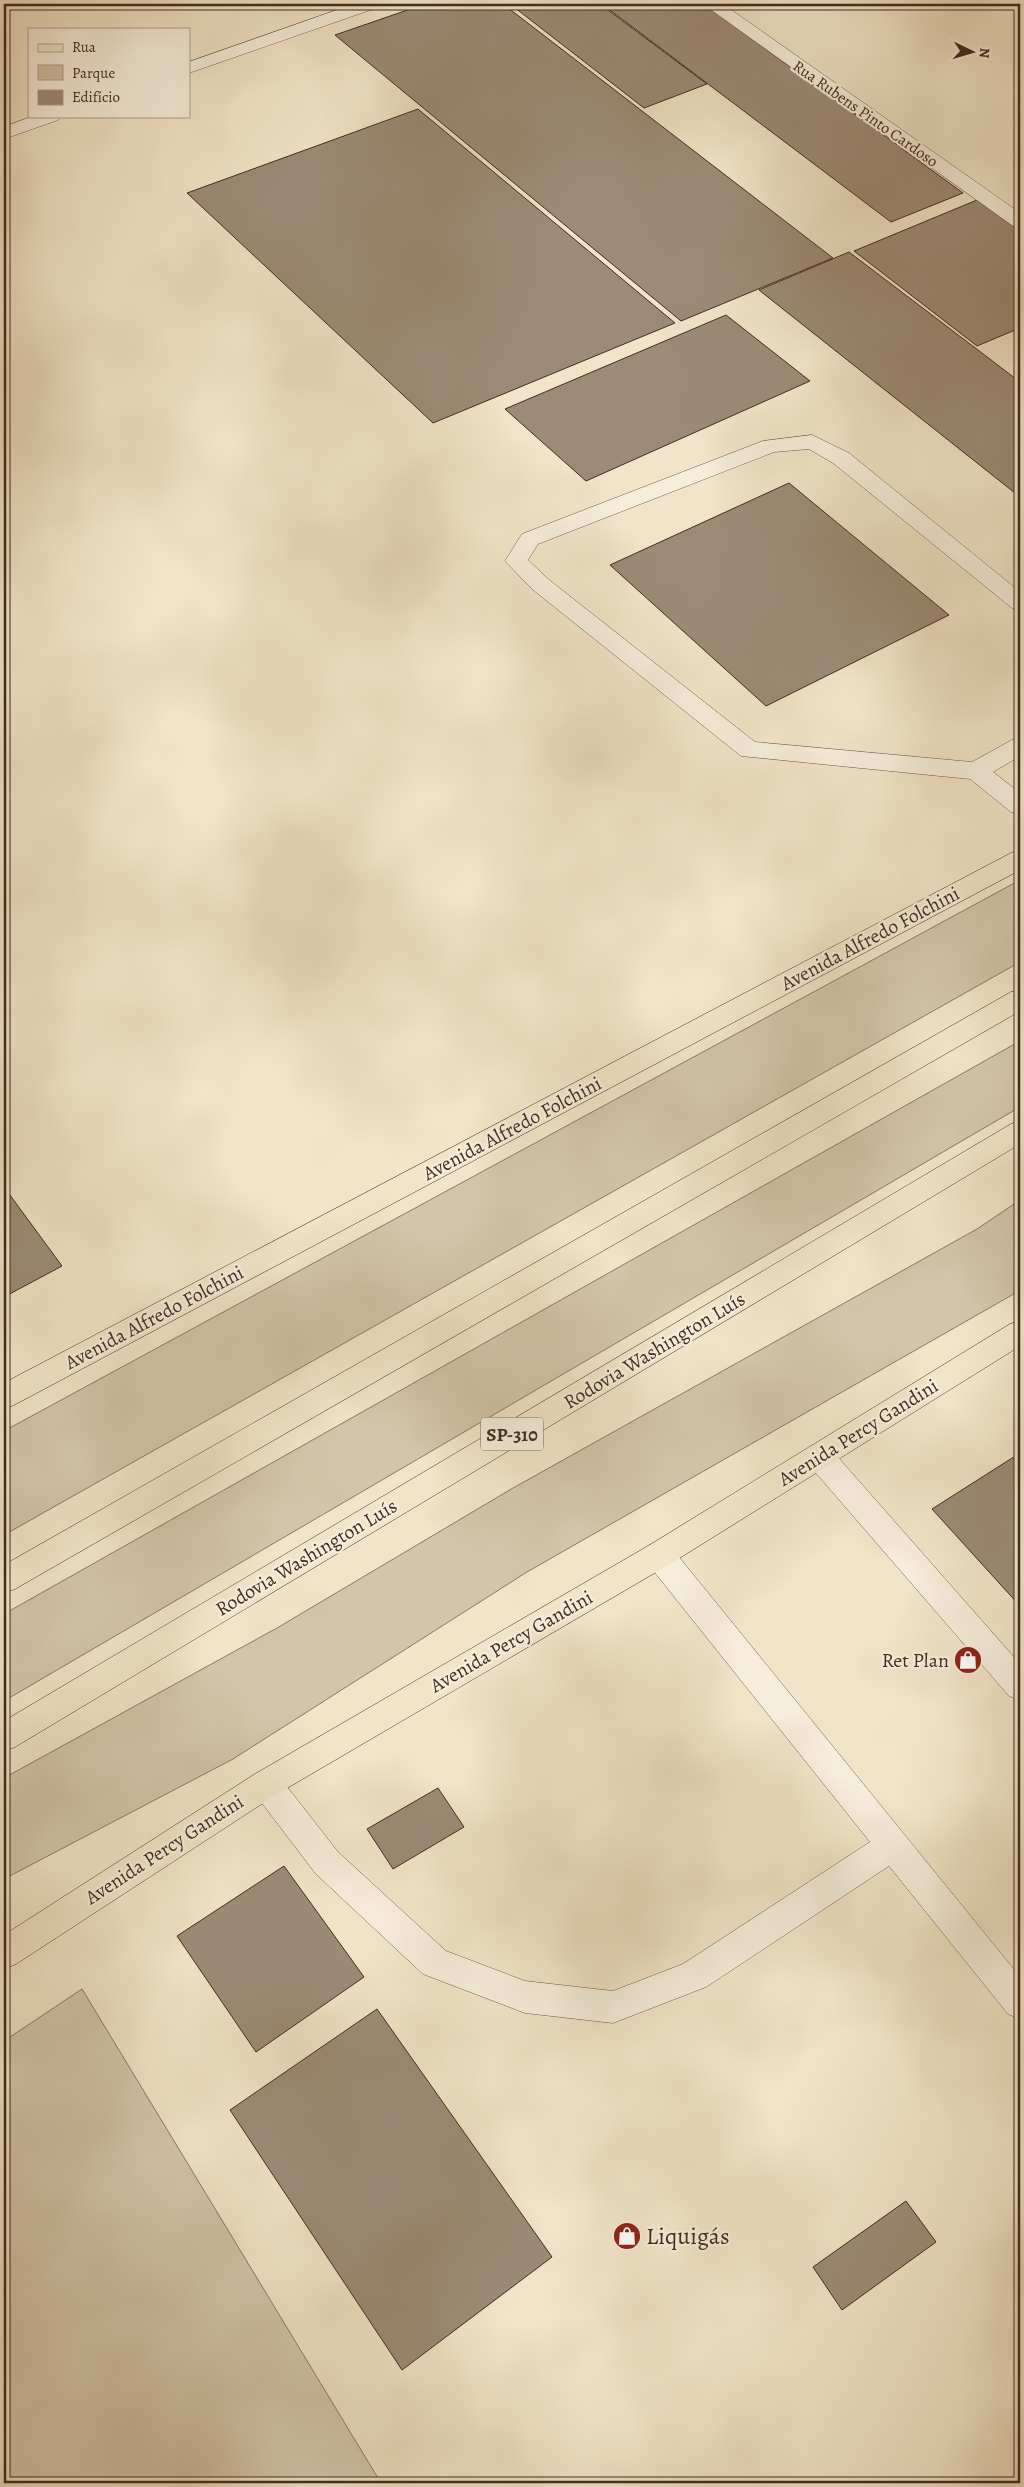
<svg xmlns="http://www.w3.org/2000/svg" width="1024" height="2487" font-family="Alegreya,serif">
<rect width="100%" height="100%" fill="#f1e4c8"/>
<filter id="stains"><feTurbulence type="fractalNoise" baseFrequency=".004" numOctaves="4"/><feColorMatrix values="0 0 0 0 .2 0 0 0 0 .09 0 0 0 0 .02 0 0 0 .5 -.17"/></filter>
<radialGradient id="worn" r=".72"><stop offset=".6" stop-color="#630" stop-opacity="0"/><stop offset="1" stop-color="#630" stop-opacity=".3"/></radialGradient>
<g fill="#d3c5ab" stroke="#8a7866">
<path d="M1020,880v82l-1016,573v-104z"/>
<path d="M1020,1041v66l-1016,594v-87z"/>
<path d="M1020,1200l-1,91 -492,281 -294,187 -229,120v-101l273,-150 236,-140 464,-259z"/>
<path d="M82,1989l299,494h-377v-442z"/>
</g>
<g fill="#9d8b77" stroke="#422b20">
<path d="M425,4h78l330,254 -152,63 -346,-286z"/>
<path d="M510,4h90l107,80 -63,24z"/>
<path d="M602,4h102l259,189 -72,29z"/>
<path d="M418,109l257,214 -242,100 -246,-230z"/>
<path d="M977,200l43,31v97l-43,18 -123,-95z"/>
<path d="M849,252l171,130v115l-261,-207z"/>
<path d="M726,315l84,66 -224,100 -81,-72z"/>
<path d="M789,483l160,132 -183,91 -156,-141z"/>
<path d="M4,1187l58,79 -58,31z"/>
<path d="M1020,1453v153l-88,-97z"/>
<path d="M438,1788l26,39 -71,42 -26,-40z"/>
<path d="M284,1866l80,111 -108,75 -79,-116z"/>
<path d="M377,2009l175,248 -150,113 -172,-260z"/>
<path d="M906,2201l30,41 -94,68 -29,-43z"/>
</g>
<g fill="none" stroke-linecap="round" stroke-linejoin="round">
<defs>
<g id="minor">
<path d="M354,4h25l-3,4 -187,65v-11z"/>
<path d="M703,4h20l297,209v15l-7,-2z"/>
<path d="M33,116h27l-2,4 -54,19v-12z"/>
<path d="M812,435l37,18 171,139v18l-8,-2 -179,-145 -24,-14 -35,3 -236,92 -10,16 20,19 207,163 217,20 40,-22 8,-2v18l-27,16 27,21v21l-9,-2 -41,-33 -229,-23 -209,-167 -27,-28 17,-27 241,-93z"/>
<path d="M819,1444l10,3 191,217v36l-11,-4 -200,-231 -5,-9 5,-9z"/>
<path d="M659,1542l11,4 350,431v42l-12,-5 -119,-148 -183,121 -93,36 -88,-10 -102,-39 -107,-100 -61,-80 -5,-10 5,-10 11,-5 11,5 61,78 108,99 79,30 88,10 70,-27 187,-122 -222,-278 -4,-9 4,-9z"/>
</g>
<g id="major">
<path d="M1020,850v20l-1006,535 -10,4v-26l1007,-530z"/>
<path d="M1020,1321v25l-350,218 -393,230 -261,170 -12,5v-34l251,-161 393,-228 362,-222z"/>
</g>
<g id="highway">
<path d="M1020,990v21l-1005,578 -11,4v-28l1007,-573z"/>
<path d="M1020,1121v23l-1005,603 -11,4v-30l1007,-597z"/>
</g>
</defs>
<use href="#minor" stroke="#6e594a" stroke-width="1"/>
<use href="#major" stroke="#422b20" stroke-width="1"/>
<use href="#highway" stroke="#422b20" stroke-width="1"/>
<use href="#minor" fill="#f6eddb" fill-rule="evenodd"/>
<use href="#major" fill="#f1e4c8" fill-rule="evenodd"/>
<use href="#highway" fill="#f1e4c8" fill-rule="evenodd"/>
</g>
<defs>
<symbol id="shop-disc" viewBox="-11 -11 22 22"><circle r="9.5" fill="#8f2418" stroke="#f6eddb"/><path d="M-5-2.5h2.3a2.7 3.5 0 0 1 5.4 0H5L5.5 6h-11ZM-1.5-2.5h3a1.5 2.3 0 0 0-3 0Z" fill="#fff"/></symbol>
</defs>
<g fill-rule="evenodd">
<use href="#shop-disc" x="952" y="1644" width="32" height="32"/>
<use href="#shop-disc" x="611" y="2220" width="32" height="32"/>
</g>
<g text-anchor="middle" stroke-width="4.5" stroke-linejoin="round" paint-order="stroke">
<g font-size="16" fill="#422b20" stroke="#f6eddb">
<text transform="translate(866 113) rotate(35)" y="6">Rua Rubens Pinto Cardoso</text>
</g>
<rect fill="#f6eddb" stroke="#786558" stroke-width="1" x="481" y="1417.5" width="62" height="33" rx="4"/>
<g font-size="19" font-weight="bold" fill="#422b20">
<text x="512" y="1441">SP-310</text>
</g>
<g font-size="20" fill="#422b20" stroke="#f6eddb">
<text transform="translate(870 938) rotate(-28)" y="7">Avenida Alfredo Folchini</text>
<text transform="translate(512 1128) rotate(-28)" y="7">Avenida Alfredo Folchini</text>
<text transform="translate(154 1317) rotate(-28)" y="7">Avenida Alfredo Folchini</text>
<text transform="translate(654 1350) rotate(-31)" y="7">Rodovia Washington Luís</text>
<text transform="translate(858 1432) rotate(-32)" y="7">Avenida Percy Gandini</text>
<text transform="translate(306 1557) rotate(-31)" y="7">Rodovia Washington Luís</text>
<text transform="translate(511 1641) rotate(-30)" y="7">Avenida Percy Gandini</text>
<text transform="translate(164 1849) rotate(-33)" y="7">Avenida Percy Gandini</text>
</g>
<g font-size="20" fill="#422b20" stroke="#f6eddb" text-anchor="end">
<text x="949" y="1667">Ret Plan</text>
</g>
<g font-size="24" fill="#422b20" stroke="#f6eddb" text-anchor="start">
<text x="646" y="2244">Liquigás</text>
</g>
</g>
<rect width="1024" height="2487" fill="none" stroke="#f1e4c8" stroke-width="20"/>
<rect x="5" y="5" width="1014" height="2477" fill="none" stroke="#422b20" stroke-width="2.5"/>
<rect x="10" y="10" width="1004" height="2467" fill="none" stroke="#422b20"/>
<rect x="28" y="28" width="162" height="90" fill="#f6eddb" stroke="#ae9f90"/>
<rect x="38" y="44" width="25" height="8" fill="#f1e4c8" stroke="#ae9f90"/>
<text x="72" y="52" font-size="15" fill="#422b20">Rua</text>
<rect x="38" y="65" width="25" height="15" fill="#d3c5ab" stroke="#ae9f90"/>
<text x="72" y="78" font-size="15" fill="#422b20">Parque</text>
<rect x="38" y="90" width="25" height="15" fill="#9d8b77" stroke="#ae9f90"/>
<text x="72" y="102" font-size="15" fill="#422b20">Edifício</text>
<g transform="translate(972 52) rotate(95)" stroke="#f6eddb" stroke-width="4" paint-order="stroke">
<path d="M0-4L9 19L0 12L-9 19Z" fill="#422b20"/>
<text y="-8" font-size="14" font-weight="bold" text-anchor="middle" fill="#422b20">N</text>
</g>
<rect width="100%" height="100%" filter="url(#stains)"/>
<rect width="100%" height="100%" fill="url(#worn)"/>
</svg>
